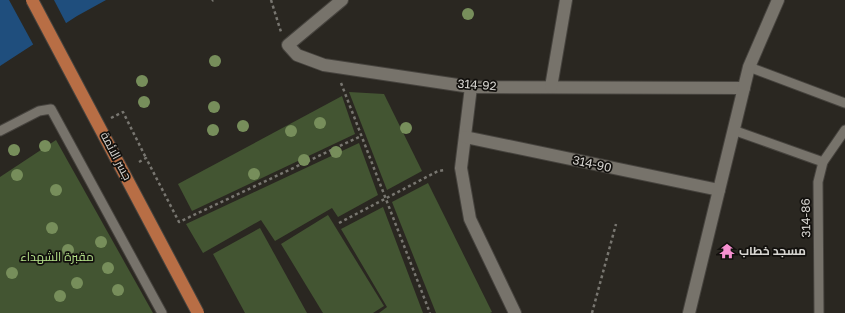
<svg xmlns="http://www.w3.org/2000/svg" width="845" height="313" font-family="'Golos Text',Cairo,sans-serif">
<rect width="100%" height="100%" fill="#2a2721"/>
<g fill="#435532">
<path d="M349,92l35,2 38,77 -35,19z"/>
<path d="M342,96l13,38 -163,77 -14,-27z"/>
<path d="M56,140l97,173h-153v-136z"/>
<path d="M359,143l19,52 -40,22 -6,-9 -57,33 -14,-21 -58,33 -17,-29z"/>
<path d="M428,183l64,129 -2,1h-54l-44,-111z"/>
<path d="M383,207l40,106h-44l8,-6 -46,-78z"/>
<path d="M328,215l56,91 -11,7h-50l-42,-69z"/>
<path d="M260,228l47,85h-62l-32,-59z"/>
</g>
<path fill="#1f4e7d" d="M0,0h106l-29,16 -77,50z"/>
<path fill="#2a2721" d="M9,0h45l13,25 -33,21z"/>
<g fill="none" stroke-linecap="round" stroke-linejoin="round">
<defs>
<g id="lane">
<path d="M749,67l96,36"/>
<path d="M733,130l90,32"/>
<path d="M0,131l39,-20 12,-2 111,204"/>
<path d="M819,313l-1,-131 5,-20 22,-32"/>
</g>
<g id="street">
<path d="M342,0l-54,45 9,10 27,10 147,22 273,1"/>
<path d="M471,87l-10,81 9,51 45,94"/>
<path d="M551,87l15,-87"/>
<path d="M465,137l254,53"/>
<path d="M689,313l60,-246 29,-67"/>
</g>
</defs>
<use href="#lane" stroke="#46433e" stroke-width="11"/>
<use href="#street" stroke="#46433e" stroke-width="14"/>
<g stroke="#787670" stroke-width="2.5" stroke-dasharray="3 3" stroke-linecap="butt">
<path d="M271,0l10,32"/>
<path d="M212,1l1,-1"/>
<path d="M341,83l89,230"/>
<path d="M111,118l12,-6 23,46"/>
<path d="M139,162l7,-4 33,64 182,-86"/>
<path d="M339,223l99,-52 8,-1"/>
<path d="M592,313l24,-89"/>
</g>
<use href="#lane" stroke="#77736b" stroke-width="9"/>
<use href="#street" stroke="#77736b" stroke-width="12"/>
<defs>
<path id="primary-bridge" d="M32,0l166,313"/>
</defs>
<use href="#primary-bridge" stroke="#46433e" stroke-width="14" stroke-linecap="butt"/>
<use href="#primary-bridge" stroke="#b86e45" stroke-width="12"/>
</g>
<g fill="#778e5b">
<circle cx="468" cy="14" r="6"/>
<circle cx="215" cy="61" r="6"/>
<circle cx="142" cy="81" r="6"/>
<circle cx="144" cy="102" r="6"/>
<circle cx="214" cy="107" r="6"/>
<circle cx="320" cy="123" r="6"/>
<circle cx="243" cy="126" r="6"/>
<circle cx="406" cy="128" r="6"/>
<circle cx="213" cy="130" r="6"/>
<circle cx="291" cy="131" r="6"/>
<circle cx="45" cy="146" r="6"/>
<circle cx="14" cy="150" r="6"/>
<circle cx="336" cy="152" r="6"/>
<circle cx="304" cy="160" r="6"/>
<circle cx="254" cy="174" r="6"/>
<circle cx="17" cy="175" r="6"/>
<circle cx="56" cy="190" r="6"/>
<circle cx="52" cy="228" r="6"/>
<circle cx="101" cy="242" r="6"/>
<circle cx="68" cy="250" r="6"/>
<circle cx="108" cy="268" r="6"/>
<circle cx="12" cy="273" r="6"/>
<circle cx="77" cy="283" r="6"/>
<circle cx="118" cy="290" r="6"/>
<circle cx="60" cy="296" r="6"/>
</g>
<defs>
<symbol id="temple-bare" viewBox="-9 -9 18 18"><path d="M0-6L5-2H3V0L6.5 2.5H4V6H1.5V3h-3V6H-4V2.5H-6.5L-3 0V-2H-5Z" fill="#f690d0" stroke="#12100d" stroke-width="2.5" paint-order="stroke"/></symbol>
</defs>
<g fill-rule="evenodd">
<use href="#temple-bare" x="716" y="240" width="22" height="22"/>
</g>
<g text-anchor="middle" stroke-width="3.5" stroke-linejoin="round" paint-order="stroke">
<g font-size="12" fill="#d7d5d1" stroke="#12100d">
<text transform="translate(477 85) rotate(4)" y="4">314-92</text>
<text transform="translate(116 156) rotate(62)" y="4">جسر الائمة</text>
<text transform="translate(592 164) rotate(12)" y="4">314-90</text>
<text transform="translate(806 218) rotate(-91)" y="4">314-86</text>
</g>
<g font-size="12" font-weight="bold" fill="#d7d5d1" stroke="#12100d" text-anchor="start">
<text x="739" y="255">مسجد خطاب</text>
</g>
<g font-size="12" fill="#b6e28a" stroke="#12100d">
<text x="57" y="261">مقبرة الشهداء</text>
</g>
</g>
</svg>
